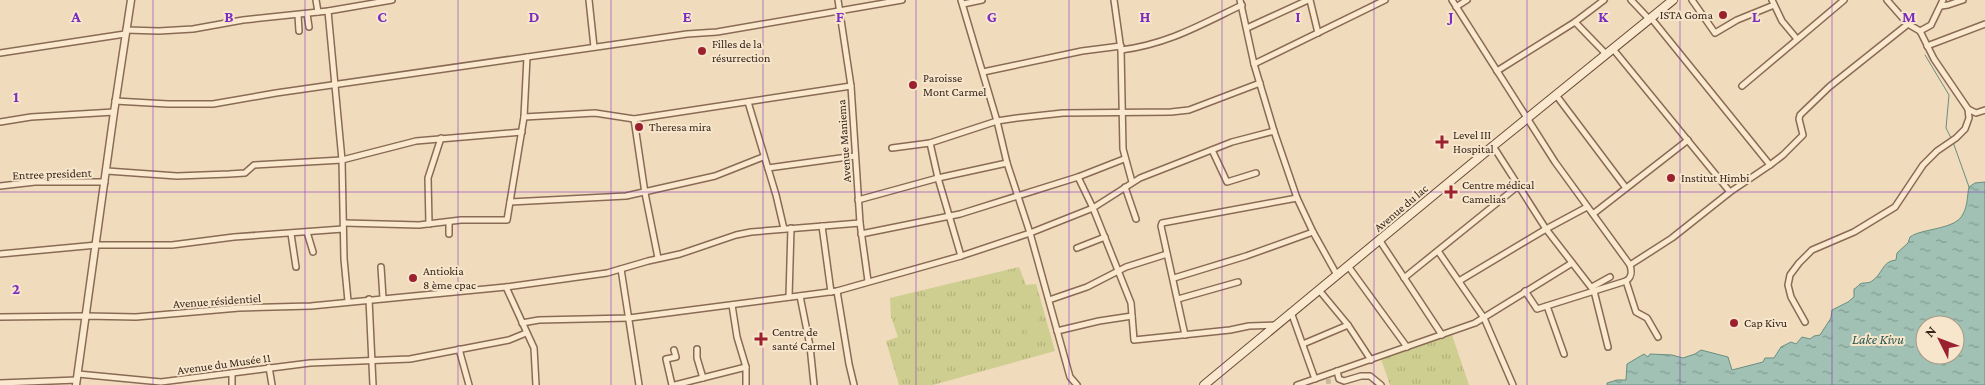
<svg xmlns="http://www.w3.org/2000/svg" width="1985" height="385" font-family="'Crimson Pro',serif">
<defs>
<pattern id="park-tufts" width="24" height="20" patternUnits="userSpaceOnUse" patternTransform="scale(1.25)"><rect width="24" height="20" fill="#cece90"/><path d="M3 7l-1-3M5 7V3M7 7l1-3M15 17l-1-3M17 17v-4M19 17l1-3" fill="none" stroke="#b2b17c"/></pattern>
<pattern id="water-ripples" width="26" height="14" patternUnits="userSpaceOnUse" patternTransform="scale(1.25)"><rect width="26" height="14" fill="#a0c1b4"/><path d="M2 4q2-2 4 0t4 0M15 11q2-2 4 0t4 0" fill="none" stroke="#839d92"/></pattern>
</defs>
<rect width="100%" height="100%" fill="#f0dbbc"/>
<g fill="url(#park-tufts)">
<path d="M1019,267l7,18 10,-1 19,67 -122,34h-34l-13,-44 12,-4 -7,-20 -1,-19z"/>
<path d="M1452,335l17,50h-79l-9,-26z"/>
</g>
<path fill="#cece90" d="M1038,316l2,19 -13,3 -2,-20z"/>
<path fill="url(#water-ripples)" stroke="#678f81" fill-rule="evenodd" d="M1985,182v203h-378v-2l10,-3h9l1,-16 17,-10 4,3 2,-3 22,1 11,3 12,-4 6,-4 27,7 4,13 31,-8 2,-4h9l7,-11 10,-5 5,2 6,-7 8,2 4,-3 6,-1 11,-17 1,-8 16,-8 6,-5v-8c2,-1 4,-3 6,-5 4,-2 8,0 12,-3 11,-7 10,-20 24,-21l1,-7 11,-10 2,-6c12,-9 46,-7 53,-23 5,-9 4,-18 6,-27l6,-4zM1925,325h30v30h-30z"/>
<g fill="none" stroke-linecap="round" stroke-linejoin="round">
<g stroke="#678f81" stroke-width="1">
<path d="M1925,55l24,40 -3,33 5,10"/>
<path d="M1953,142l16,45"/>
</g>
<path stroke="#cbb79c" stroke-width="5" stroke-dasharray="5 2.5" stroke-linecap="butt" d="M1328,379l1,6"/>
<defs>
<g id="minor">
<path d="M316,0l2,12"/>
<path d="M589,0l5,47"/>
<path d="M838,0l13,86 9,137 8,58"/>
<path d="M961,0l36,121 10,42 23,70 40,144 7,8"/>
<path d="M1114,0l7,50 2,99 9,33"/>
<path d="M1240,0l14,64 20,67 23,67 16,34 24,43"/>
<path d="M1310,0l8,33"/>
<path d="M1452,0l103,162 75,103c2,7 2,12 -4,16l-89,28 -12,-18"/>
<path d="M1631,0l18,19"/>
<path d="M1692,0l23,33 22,-13 37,-15"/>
<path d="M1772,0l10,21 15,18"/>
<path d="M1887,0l21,24 12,7"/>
<path d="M963,4l19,-4"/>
<path d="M1941,6l7,-1 15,-5"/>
<path d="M1456,7l11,-7"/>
<path d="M328,11l14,149 2,99 4,42"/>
<path d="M307,14l2,13"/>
<path d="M298,15l1,16"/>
<path d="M1651,18l119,147"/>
<path d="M1575,22l31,32"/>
<path d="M1247,28l61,-28"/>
<path d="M126,30l33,1 34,-2 50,-9 85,-9 64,-11"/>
<path d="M1920,31l11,-6 12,-25"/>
<path d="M1927,46l58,-22"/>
<path d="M1613,49l117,143"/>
<path d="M1121,50c47,-6 79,-25 121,-45"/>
<path d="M0,53l125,-19"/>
<path d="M1254,64l131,-64"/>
<path d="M1497,71l78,-49 29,-22"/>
<path d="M983,72l99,-21 39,-5"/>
<path d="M1742,86l102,-86"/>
<path d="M1556,95l70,93"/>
<path d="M115,101l53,3h45l63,-11 411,-59 30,-2 185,-32"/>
<path d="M748,102l28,93 8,34"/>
<path d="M1968,109l8,4 9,-3"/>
<path d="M524,117l71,-4 39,6 217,-33"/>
<path d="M634,119l11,74 13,65"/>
<path d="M0,122l31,-5 83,-5"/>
<path d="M930,143l8,35 23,78"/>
<path d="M1493,146l53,83 48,62 14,56"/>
<path d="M892,148l38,-5 67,-22 20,-3 46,-5 108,-1 18,-2 71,-27"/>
<path d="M1212,150l15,32 29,-9"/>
<path d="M768,168l87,-12"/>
<path d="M107,171l70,5 52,-2 16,-1 9,-8 88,-5 74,-19 106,-9"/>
<path d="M1078,177l15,31 38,95 3,37 96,-10 19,-4 27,-1"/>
<path d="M0,186l35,-4h70"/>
<path d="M1125,187l11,32"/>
<path d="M858,200l80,-22 69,-15"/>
<path d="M510,202l116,-6 89,-20 48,-19"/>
<path d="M1593,214l95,-74"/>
<path d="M449,222v12"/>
<path d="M344,223l75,2 42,-5h46l17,-103 3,-60"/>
<path d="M429,224l-1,-46 13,-40"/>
<path d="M822,226l9,66"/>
<path d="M307,232l6,20"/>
<path d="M291,234l5,33"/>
<path d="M861,234l99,-20 118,-37 46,-18"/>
<path d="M1380,241l62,94"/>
<path d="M1077,248l28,-11"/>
<path d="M1438,251l46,67 29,67"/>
<path d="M0,254l97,-9h75l62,-8 109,-8"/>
<path d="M1630,265l42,-27 58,-46 40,-27 13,-10 20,-20 -4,-16 1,-4 29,-28 79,-63"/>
<path d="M1348,266l59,81"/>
<path d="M381,267l2,31"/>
<path d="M621,269l18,116"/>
<path d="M1174,278l72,-22 67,-24"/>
<path d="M1404,278l114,-92"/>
<path d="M1459,281l87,-52 41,-22"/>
<path d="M1626,281l10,31 11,6 11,19"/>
<path d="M506,287l28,61 2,37"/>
<path d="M1592,287l18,-10"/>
<path d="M1319,290l29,35 23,35"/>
<path d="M837,291l12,73 5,21"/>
<path d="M800,296l10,50 4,39"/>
<path d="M789,297l2,-69"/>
<path d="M369,299l4,86"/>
<path d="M1178,299l60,-17"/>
<path d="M1049,300l38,-13 39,-20 41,-13"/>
<path d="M732,305l5,32 9,30v18"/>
<path d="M1547,306l17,48"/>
<path d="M1291,312l24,67"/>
<path d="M0,317l86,-1 50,1 103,-9 72,-2 195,-19 101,-14 41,-12 32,-7 56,-19 15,-3 109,-9"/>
<path d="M1805,322l-14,-25 -3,-12 2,-10 9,-12 13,-13 42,-18 41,-25 28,-42 14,-14 19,-13 9,-9 4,-11 -1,-9 -34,-50 -14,-28"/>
<path d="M522,323l17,-3 90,-2 208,-27 124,-35 69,-23 63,-25 47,-30 92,-36 42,-11"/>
<path d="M1057,331l42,-10 33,-5"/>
<path d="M1185,335l-24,-109 1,-3 135,-25"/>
<path d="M1303,344l45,-19"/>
<path d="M459,349l10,36"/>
<path d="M697,349v9l6,20"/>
<path d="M269,367l3,18"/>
<path d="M1337,371l2,8 5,2 17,-5h9l11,9"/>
<path d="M232,373v12"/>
<path d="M78,374l83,8 149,-19 100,-4 99,-19 17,-7"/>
<path d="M0,383l77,-3"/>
<path d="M672,385l-6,-26 10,-2 -2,-7"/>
<path d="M675,385l71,-18"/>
<path d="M1297,385l178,-62 97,-60"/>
</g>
<path id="tertiary" d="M76,385l38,-273 17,-112"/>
<path id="secondary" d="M1204,385l289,-239 180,-146"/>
</defs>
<use href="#minor" stroke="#896b55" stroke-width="8"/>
<use href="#tertiary" stroke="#896b55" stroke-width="9"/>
<use href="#secondary" stroke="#6a4c38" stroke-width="10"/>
<use href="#minor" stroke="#fbe9cf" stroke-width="5"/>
<use href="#tertiary" stroke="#fbe9cf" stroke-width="6"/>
<use href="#secondary" stroke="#fbe9cf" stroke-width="8"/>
</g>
<path fill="none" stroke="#7b2cbf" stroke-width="1" stroke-opacity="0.55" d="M153,0v385M305,0v385M458,0v385M611,0v385M763,0v385M916,0v385M1069,0v385M1222,0v385M1374,0v385M1527,0v385M1680,0v385M1832,0v385M0,192h1985"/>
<g fill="#9b212f" stroke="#f7e6cc" stroke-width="2">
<circle cx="1723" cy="15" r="5"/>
<circle cx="702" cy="51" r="5"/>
<circle cx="913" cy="85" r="5"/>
<circle cx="639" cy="127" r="5"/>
<path d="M1439.5 134.5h5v5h5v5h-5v5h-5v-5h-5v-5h5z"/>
<circle cx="1671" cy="178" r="5"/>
<path d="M1448.5 184.5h5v5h5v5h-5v5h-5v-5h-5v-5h5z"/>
<circle cx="413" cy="278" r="5"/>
<circle cx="1734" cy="323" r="5"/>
<path d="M758.5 331.5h5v5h5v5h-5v5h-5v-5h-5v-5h5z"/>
</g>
<g text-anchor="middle" stroke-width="4" stroke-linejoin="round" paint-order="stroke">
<g font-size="12" fill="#37251a" stroke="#f7e6cc" text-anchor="start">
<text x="1713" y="19" text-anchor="end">ISTA Goma</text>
<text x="712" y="48">Filles de la<tspan x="712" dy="14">résurrection</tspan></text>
<text x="923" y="82">Paroisse<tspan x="923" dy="14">Mont Carmel</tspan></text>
<text x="649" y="131">Theresa mira</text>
<text x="1453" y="139">Level III<tspan x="1453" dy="14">Hospital</tspan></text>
<text x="1681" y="182">Institut Himbi</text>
<text x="1462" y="189">Centre médical<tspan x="1462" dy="14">Camelias</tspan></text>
<text x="423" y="275">Antiokia<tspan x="423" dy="14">8 ème cpac</tspan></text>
<text x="1744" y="327">Cap Kivu</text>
<text x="772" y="336">Centre de<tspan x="772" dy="14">santé Carmel</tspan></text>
</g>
<g font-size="12" fill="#37251a" stroke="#f7e6cc">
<text transform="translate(844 141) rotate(-94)" y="4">Avenue Maniema</text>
<text transform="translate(52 174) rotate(-2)" y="4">Entree president</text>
<text transform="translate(1401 208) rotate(-40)" y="4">Avenue du lac</text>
<text transform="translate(217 301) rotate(-4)" y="4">Avenue résidentiel</text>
<text transform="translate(224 364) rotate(-8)" y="4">Avenue du Musée 11</text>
</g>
<g font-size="14" font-style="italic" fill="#295850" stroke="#f7e6cc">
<text x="1878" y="344">Lake Kivu</text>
</g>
</g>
<g font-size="16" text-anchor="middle" font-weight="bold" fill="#7b2cbf" stroke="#f7e6cc" stroke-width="4" stroke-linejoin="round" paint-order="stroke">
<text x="76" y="22">A</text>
<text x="229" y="22">B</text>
<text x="382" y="22">C</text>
<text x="534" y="22">D</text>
<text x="687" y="22">E</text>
<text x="840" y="22">F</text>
<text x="992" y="22">G</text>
<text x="1145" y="22">H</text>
<text x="1298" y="22">I</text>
<text x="1451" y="22">J</text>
<text x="1603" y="22">K</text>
<text x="1756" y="22">L</text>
<text x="1909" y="22">M</text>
<text x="16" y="102">1</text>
<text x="16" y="294">2</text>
</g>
<g transform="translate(1940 340) rotate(312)"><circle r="24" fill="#f7e6cc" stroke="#aa9985"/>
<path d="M0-4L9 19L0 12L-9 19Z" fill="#9b212f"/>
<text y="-8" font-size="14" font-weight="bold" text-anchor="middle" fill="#37251a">N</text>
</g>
</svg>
